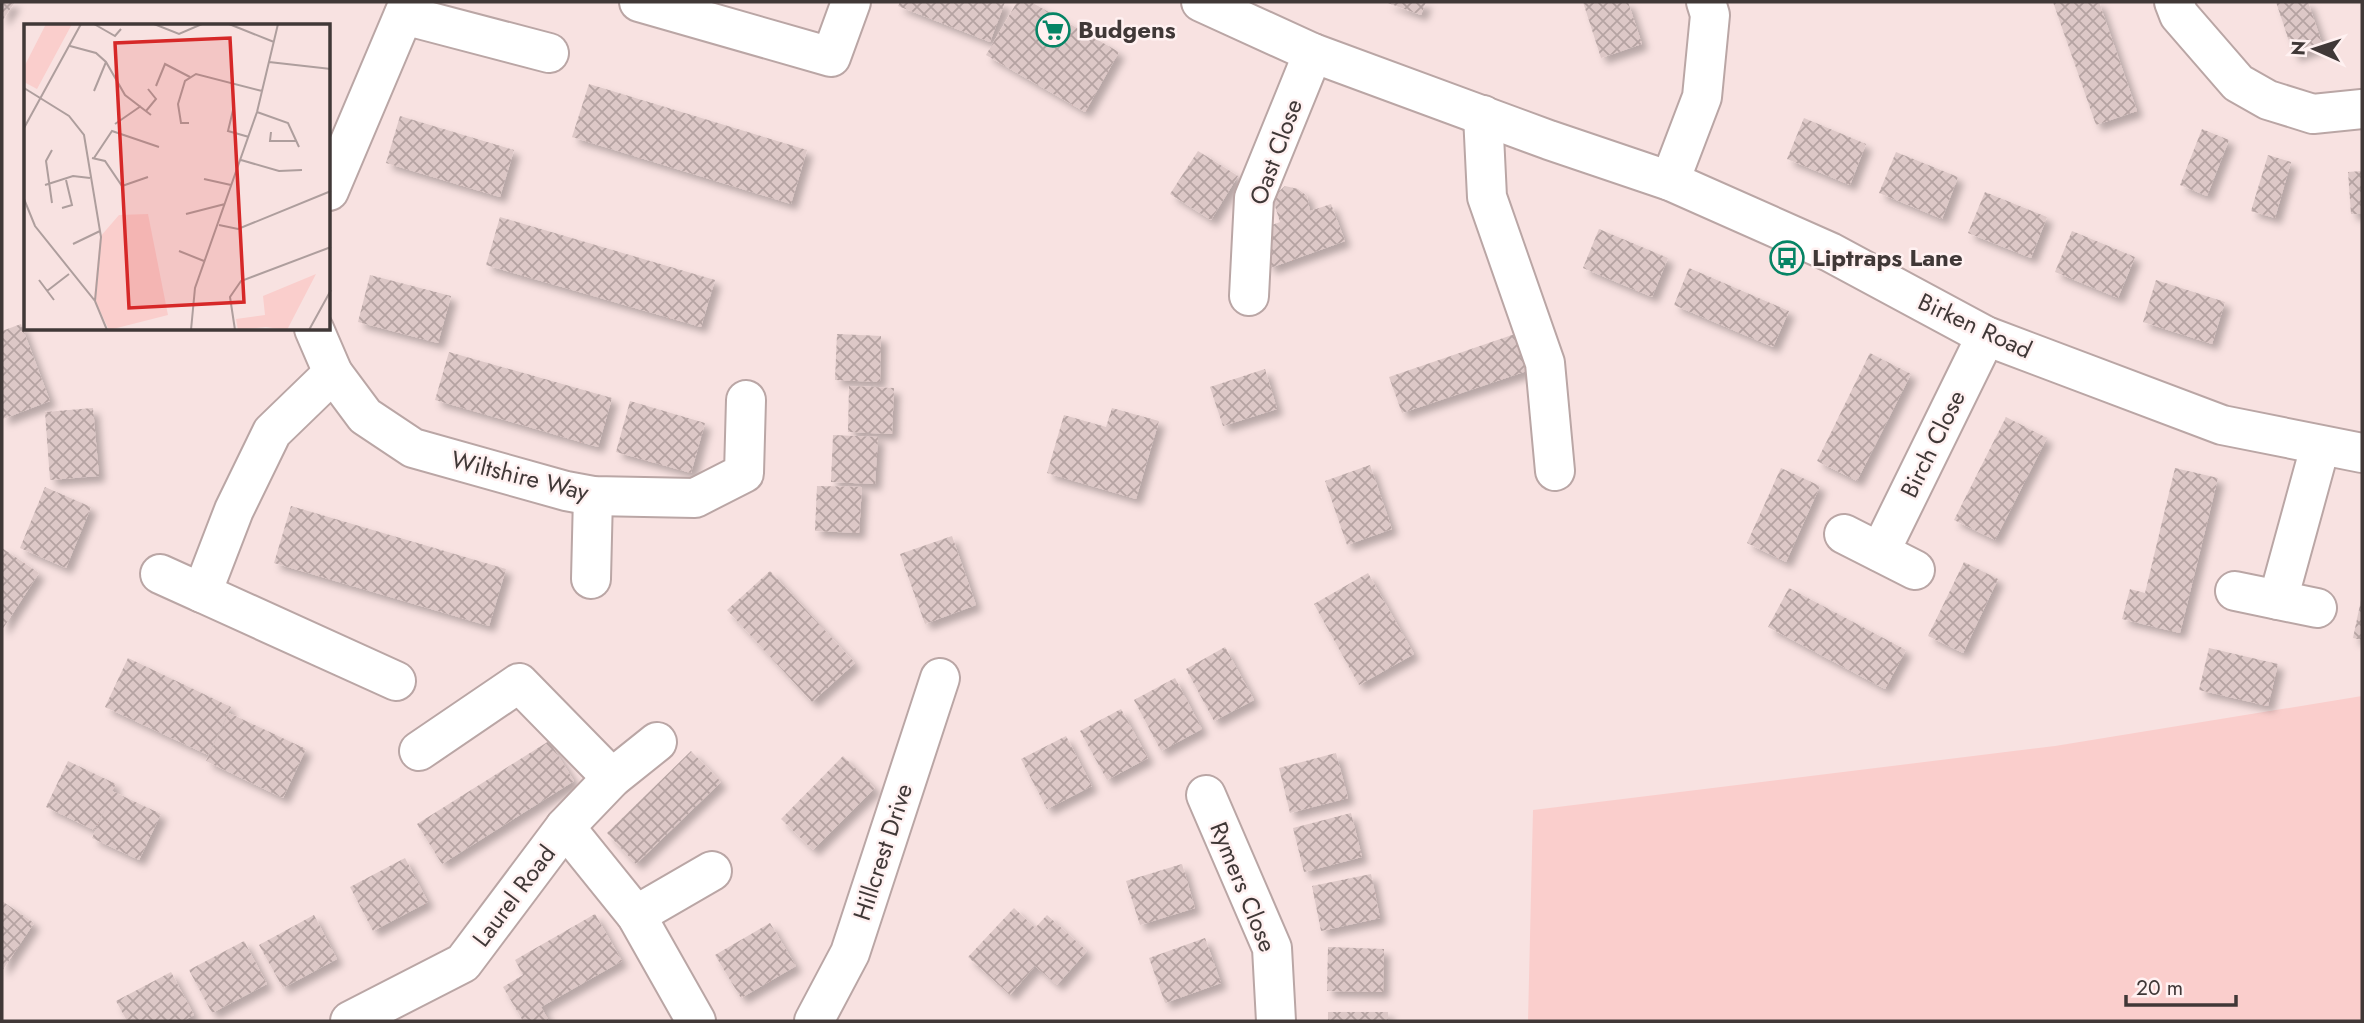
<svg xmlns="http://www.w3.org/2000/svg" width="2364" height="1023" font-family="Jost,sans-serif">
<defs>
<pattern id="building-cross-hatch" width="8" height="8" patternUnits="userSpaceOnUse" patternTransform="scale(1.75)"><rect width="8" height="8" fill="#ddc8c7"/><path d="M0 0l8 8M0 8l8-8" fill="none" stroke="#b5a3a2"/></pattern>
<filter id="shadow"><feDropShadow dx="6" dy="6" stdDeviation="3.5" flood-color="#0004"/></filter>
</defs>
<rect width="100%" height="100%" fill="#f8e2e1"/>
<path fill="#facecc" d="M2362,696v325h-834l5,-211 522,-64z"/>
<g fill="url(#building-cross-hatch)" filter="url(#shadow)">
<path d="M2,2h13l-13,19z"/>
<path d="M900,2h105l-15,40 -92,-36z"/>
<path d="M1017,2h14l88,50 -34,60 -99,-57z"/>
<path d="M1385,2h41l-5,13z"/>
<path d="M1583,2h45l14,42 -41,14z"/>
<path d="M2053,2h46l38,109 -41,14z"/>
<path d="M2276,2h32l15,44 -29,10z"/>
<path d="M589,84l218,66 -16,54 -219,-67z"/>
<path d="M400,116l114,34 -14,47 -114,-34z"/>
<path d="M1804,118l62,26 -16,41 -63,-26z"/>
<path d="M2202,129l27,11 -22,56 -27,-11z"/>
<path d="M1198,151l40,25 -27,44 -41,-26z"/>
<path d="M1896,152l62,25 -16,42 -63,-26z"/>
<path d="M2268,155l23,7 -16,56 -24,-7z"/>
<path d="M2362,171v43h-11l-3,-42z"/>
<path d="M1285,186l13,3 9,7 3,15 21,-7 14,37 -75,27 -14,-37 24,-9 -6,-19 3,-10z"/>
<path d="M1985,192l62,25 -16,41 -63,-25z"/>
<path d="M500,217l215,63 -14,47 -215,-62z"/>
<path d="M1599,229l69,29 -16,39 -69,-29z"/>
<path d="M2072,231l63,26 -17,41 -63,-26z"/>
<path d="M1689,268l100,43 -16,36 -99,-42z"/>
<path d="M370,275l81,21 -13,47 -80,-21z"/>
<path d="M2156,280l69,22 -13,42 -69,-22z"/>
<path d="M21,324l29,77 -47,18 -1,-88z"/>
<path d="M1521,332l12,37 -131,44 -13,-36z"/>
<path d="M837,334l44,2 -1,46 -45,-2z"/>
<path d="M449,352l163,46 -14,49 -163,-47z"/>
<path d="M1870,353l41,21 -54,107 -40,-20z"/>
<path d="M1265,369l12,40 -54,17 -13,-39z"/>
<path d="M849,386l45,2 -2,46 -44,-2z"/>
<path d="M630,401l75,22 -14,50 -75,-21z"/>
<path d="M93,408l6,68 -49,4 -5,-68z"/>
<path d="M1112,408l47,13 -23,78 -89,-26 17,-58 42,12z"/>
<path d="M2006,417l41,21 -52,102 -41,-20z"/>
<path d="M833,435l45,2 -3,47 -44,-2z"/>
<path d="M1370,465l22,64 -45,16 -22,-64z"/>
<path d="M1781,468l39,18 -34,76 -39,-19z"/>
<path d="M2175,468l43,10 -38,155 -58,-14 8,-30 15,4z"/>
<path d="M817,486l45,1 -3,46 -44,-2z"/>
<path d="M45,487l46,20 -25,61 -46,-20z"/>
<path d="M291,506l215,63 -17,57 -215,-63z"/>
<path d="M952,536l24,69 -51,19 -25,-70z"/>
<path d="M2,548l37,25 -37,57z"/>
<path d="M1964,562l34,17 -35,74 -35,-17z"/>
<path d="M770,571l85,92 -43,39 -85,-92z"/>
<path d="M1368,573l46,81 -55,31 -45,-81z"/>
<path d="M1789,588l117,62 -21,39 -117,-62z"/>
<path d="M2361,600h1v40l-9,-2z"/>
<path d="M1225,647l29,53 -40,21 -28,-52z"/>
<path d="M2209,648l69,16 -10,42 -69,-16z"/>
<path d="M128,658l103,49 -23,48 -103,-48z"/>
<path d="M1175,678l27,51 -41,22 -27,-51z"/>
<path d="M1121,709l27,49 -41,22 -27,-49z"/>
<path d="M229,713l77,36 -23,49 -77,-37z"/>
<path d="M1066,736l26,50 -45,23 -26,-50z"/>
<path d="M549,741l25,40 -132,83 -25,-40z"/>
<path d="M691,751l30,31 -85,82 -29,-31z"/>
<path d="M1336,753l12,45 -58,15 -11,-45z"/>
<path d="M843,756l32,32 -62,62 -32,-31z"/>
<path d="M68,761l48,23 -4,7 49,23 -22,46 -47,-22 16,-35 -14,27 -48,-23z"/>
<path d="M1351,813l11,44 -58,15 -11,-44z"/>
<path d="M405,858l23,44 -55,29 -23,-44z"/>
<path d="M1182,864l13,44 -55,17 -14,-44z"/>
<path d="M1371,874l9,44 -59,13 -9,-45z"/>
<path d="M2,901l32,22 -32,48z"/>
<path d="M1014,908l21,20 12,-13 40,36 -30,34 -22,-19 -25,29 -42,-38z"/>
<path d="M595,914l27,47 -81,46 8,14h-26l-20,-34 20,-12 -8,-15z"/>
<path d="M314,915l23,44 -54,29 -24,-43z"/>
<path d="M770,923l26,43 -55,32 -26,-43z"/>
<path d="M1205,938l16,45 -56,20 -16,-45z"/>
<path d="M244,941l23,43 -55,29 -23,-43z"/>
<path d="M1328,947l56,2 -1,43 -56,-1z"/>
<path d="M171,972l23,43 -11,6h-56l-11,-20z"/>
<rect x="1328" y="1012" width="60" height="9"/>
</g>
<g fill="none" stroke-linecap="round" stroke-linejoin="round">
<defs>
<g id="minor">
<path d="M639,2l192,55 20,-55"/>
<path d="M1201,2l112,51 236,87 121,41 160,71 156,84 236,89 140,28"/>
<path d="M2174,2l5,13 59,68 30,17 45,14 49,-5"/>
<path d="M404,15l145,38"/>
<path d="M1483,115l4,82 58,166 10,108"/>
<path d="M1670,181l32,-84 8,-82 -4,-13"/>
<path d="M329,191l80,-189"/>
<path d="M1249,296l5,-98 59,-145"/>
<path d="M314,329l19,44 32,43 48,32 153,43 27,5 102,2 49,-25 2,-73"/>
<path d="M333,373l-61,59 -38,78 -32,83 194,88"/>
<path d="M1844,534l71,36"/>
<path d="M1880,552l106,-216"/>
<path d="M160,574l42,19"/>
<path d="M591,579l2,-83"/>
<path d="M2235,591l82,17"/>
<path d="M2278,600l42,-153"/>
<path d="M419,751l100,-68 93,95"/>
<path d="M1206,795l66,153 4,73"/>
<path d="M565,827l71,88 60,106"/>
<path d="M636,915l76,-44"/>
<path d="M350,1021l113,-58 102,-136 47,-49 45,-36"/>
<path d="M814,1021l36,-68 90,-275"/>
</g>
</defs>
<use href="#minor" stroke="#baa6a5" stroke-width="42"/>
<use href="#minor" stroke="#fff" stroke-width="38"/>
</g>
<defs>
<symbol id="supermarket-ring" viewBox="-11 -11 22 22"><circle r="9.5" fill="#fff1f1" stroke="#068465" stroke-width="1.5"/><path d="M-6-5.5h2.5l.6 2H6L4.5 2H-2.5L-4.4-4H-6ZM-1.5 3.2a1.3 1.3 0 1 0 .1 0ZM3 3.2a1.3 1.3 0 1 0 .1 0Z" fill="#068465"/></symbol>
<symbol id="bus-ring" viewBox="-11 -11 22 22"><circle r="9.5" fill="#fff1f1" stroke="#068465" stroke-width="1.5"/><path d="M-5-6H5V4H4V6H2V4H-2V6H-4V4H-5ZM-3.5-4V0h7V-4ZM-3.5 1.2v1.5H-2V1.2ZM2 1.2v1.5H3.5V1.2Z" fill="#068465"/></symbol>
</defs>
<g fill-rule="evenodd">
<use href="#supermarket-ring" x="1034" y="11" width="38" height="38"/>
<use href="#bus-ring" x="1768" y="239" width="38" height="38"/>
</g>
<g text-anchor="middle" stroke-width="5" stroke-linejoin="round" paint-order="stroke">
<g font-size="24" font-weight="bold" fill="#403837" stroke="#fff1f1" text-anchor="start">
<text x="1078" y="38">Budgens</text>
<text x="1812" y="266">Liptraps Lane</text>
</g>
<g font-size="24" fill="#403837" stroke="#fff1f1">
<text transform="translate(1276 152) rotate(-70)" y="8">Oast Close</text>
<text transform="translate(1975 326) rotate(25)" y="8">Birken Road</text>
<text transform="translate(1933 444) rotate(-64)" y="8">Birch Close</text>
<text transform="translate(520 476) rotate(14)" y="8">Wiltshire Way</text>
<text transform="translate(883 852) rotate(-72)" y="8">Hillcrest Drive</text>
<text transform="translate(1243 887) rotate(68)" y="8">Rymers Close</text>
<text transform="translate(514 896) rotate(-53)" y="8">Laurel Road</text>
</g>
</g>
<g transform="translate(24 24)">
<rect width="306" height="306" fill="#f8e2e1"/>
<path d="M124,190l20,101 -59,15 -15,-32 6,-61 19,-22zM292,250l-29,56 -21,-3 -28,3 -2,-11 29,-4 -2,-19z" fill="#facecc"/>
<path d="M22,0h26l-35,65 -13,-7v-15z" fill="#facecc"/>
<path fill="none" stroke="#ae9e9d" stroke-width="2" d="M70,0l21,12 6,-7M130,0l25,10 23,-10M205,0l45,18M46,22l26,7 10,9 19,33 26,20M245,38l62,7M132,62l9,-22 25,13M0,64l45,28 15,19 17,102 -6,64M70,67l12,-29M210,82l-6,25 21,6M122,87l10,-12 -8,-10M233,88l31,11 11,24M165,99h-8l-3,-19 7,-23 11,-7 66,17M91,100l26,-18M0,104l57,-104M247,108l-1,9h27M68,134l13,3 17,25 26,-9M70,134l18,-27 47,16M217,136l38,11 23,-1M180,155l27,6M21,161l28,-9 17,2M0,175l11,27 60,75 12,29M28,179l-6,-42 6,-11M38,184l10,-3 -6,-25M162,190l39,-10M195,201l19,4 93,-38M49,220l27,-13M155,227l25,10M15,256l15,20M23,267l22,-17M167,306l4,-42 62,-176 21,-88M211,306l-5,-33 11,-16 90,-34M285,306l22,-40"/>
<path fill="#d62828" fill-opacity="0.15" stroke="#d62828" stroke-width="3.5" d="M206,14l14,264 -115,6 -14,-265z"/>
<rect width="306" height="306" fill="none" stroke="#403837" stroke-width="3.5"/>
</g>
<rect width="2364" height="1023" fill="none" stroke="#403837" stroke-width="7"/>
<g transform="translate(2315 49) rotate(273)" stroke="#fff1f1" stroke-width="5" paint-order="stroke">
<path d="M0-5L12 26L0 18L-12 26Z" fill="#403837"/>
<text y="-10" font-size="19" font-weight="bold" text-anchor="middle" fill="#403837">N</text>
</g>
<path d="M2126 995v10h110v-10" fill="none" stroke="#403837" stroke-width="3.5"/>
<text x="2136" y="995" font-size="21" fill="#403837" stroke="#fff1f1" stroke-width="5" paint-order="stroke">20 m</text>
</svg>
